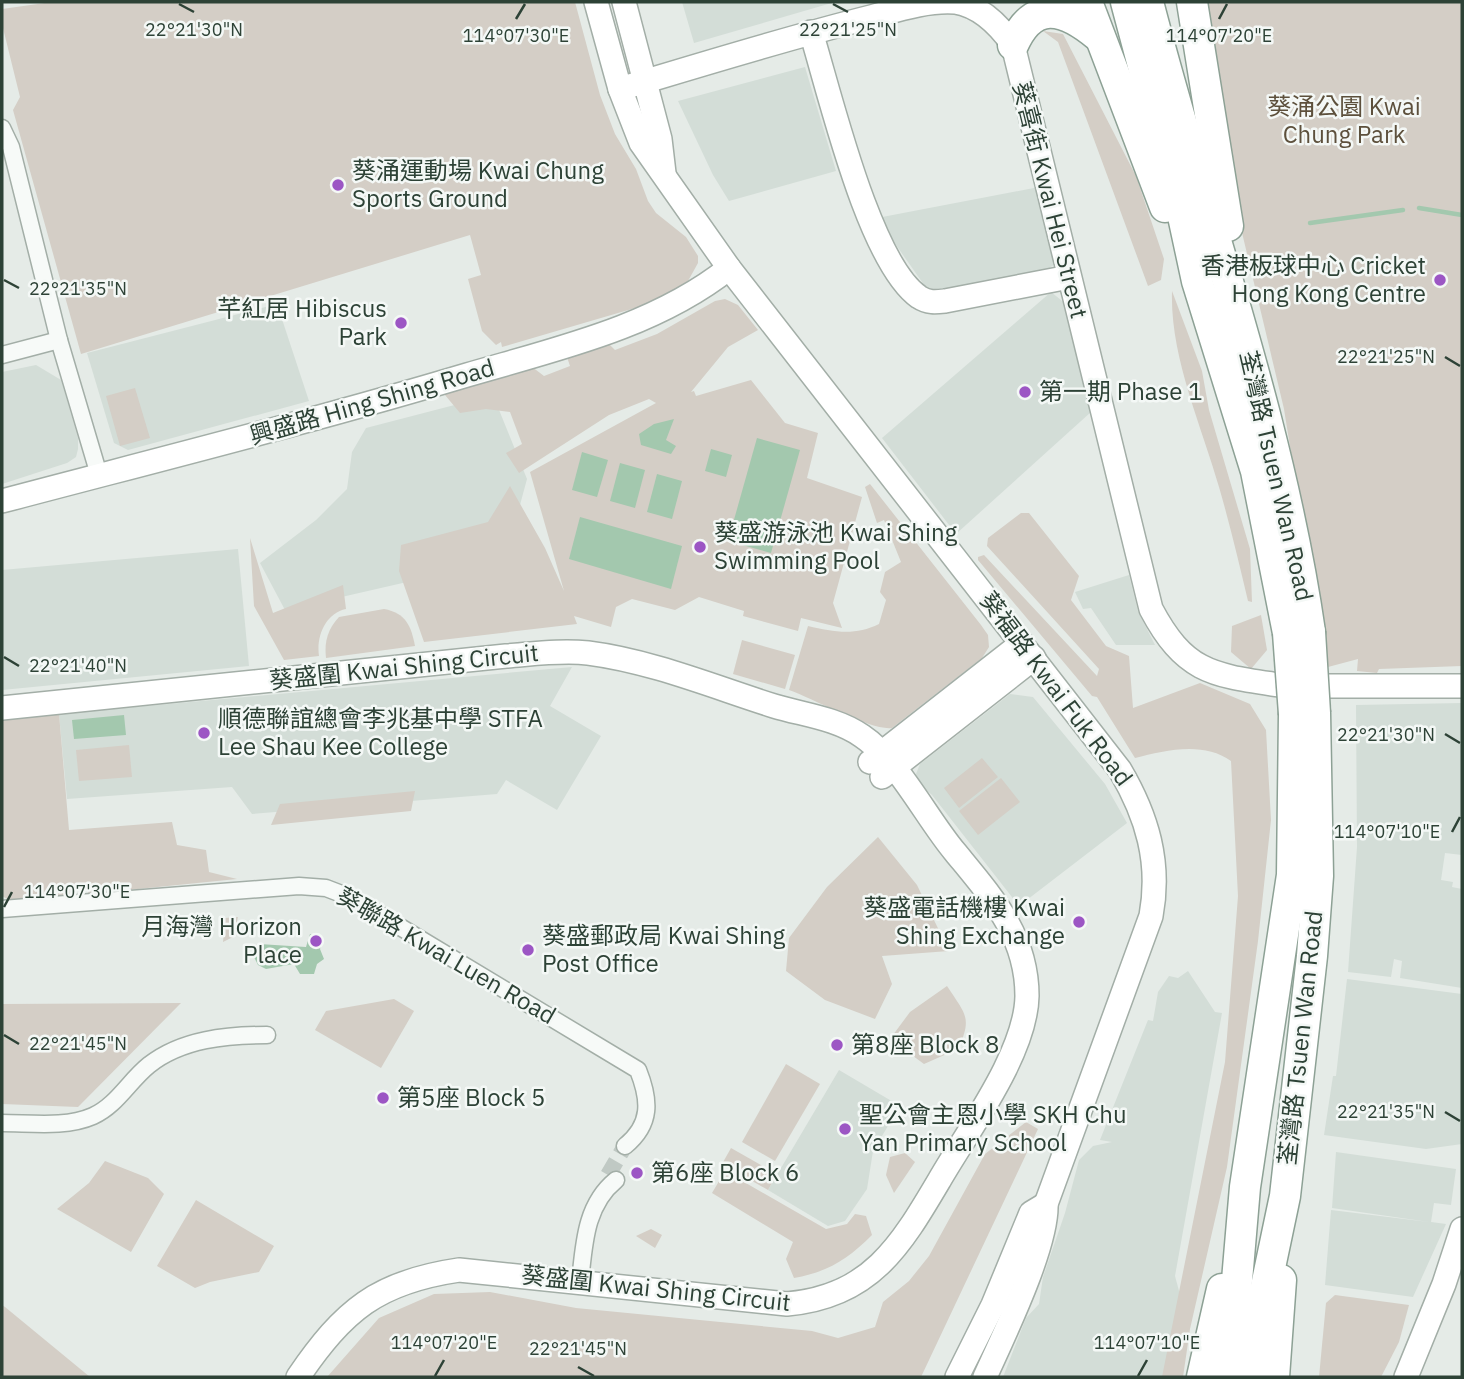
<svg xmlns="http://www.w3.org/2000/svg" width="1464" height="1379" font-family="'IBM Plex Sans','Noto Sans TC',sans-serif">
<rect width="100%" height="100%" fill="#e5ebe7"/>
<g fill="#d3ddd7">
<path d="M682,2h153l-141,41z"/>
<path d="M805,67l31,104 -107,30 -16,-26 -35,-74z"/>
<path d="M1039,187l16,77 -22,16 -81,15 -25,-6 -50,-71z"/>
<path d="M1051,292l15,12 25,108 -135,122 -74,-96z"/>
<path d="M277,304l32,97 -181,49 -14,-7 -27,-90z"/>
<path d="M36,365l25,15 17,58v11l-2,8 -9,6 -65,21v-112z"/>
<path d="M493,395l34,84 -13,48 -107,55 -122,28 -25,-47 56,-43 31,-31 5,-37 14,-24z"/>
<path d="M238,549l11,117 -247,24v-120z"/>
<path d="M1129,575l9,36 17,34h-39l-25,-37 -8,1 -8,-17z"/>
<path d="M572,667l-22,39 51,30 -44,74 -51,-30 -9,14 -245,20 -20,-27 -165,12 -8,-85z"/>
<path d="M1010,694l23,3 72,87 22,39 -108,83 -87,-111 -13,-11 -3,-10 4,-10z"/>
<path d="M1462,703v152l-17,-2 -4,27 12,2 -1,5 10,2v99l-62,-10 2,-17 -8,-2 -3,18 -43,-5 9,-125 -1,-142z"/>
<path d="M1188,971l27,41 7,1 -47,263 7,26 -12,75h-167l23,-59 13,-14 4,-27 22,-64 14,-53 14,-14 19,-4 -12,-2 48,-120 5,1 5,-29 11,-16 9,2z"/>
<path d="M1347,979l115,15v150l-36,5 -102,-14 9,-59h3z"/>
<path d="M839,1070l61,36 -27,45 -6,38 -22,32 -17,5 -60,-36z"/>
<path d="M1336,1152l120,17 -5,36 -17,-2 -3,19 15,2 -33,73 -88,-12 6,-75 98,12 -97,-14z"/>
</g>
<g fill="#d4cec6">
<path d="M52,2h523l25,93 15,39 21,35 12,32 8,12 30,24 12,19v7l-10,18 -29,20 -157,46 -1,-5 -5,3 -14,-14 -14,-52 13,-4 -11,-40 -389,119 -68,-244 7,-13 -18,-73v-15z"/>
<path d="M1199,2h263v664l-83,3 -2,4 -20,-2 1,-12 -30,8 -7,-27 -37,-231 -50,-210z"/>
<path d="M1043,31l20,3 73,142 28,83 -3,21 -13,6 -90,-244z"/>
<path d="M1172,291l30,80 7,39 41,139 2,53 -4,-1c-9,-38 -18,-76 -29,-114 -18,-63 -49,-130 -47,-196z"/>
<path d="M725,299l13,6 20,25 -30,17 -37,45 3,-1 2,5 55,-16 34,43 33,10 -11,45 55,19 -29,106 9,25 -41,-10 -3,13 -55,-15 1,-5 -45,-14 -24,13 -43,-11 -16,8 -5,20 -37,-11 3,8 -153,18 -25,-71 2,-26 87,-23 22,-36 35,62 19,43 -34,-119 126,-69 -7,-4 -40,16 -90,58 -13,-20 16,-9 -12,-32 -24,-3 -26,4 -20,-24 87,-26 17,13 26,-10 -4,-12 36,-17 13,13 42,-16 58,-33z"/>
<path d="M135,388l15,50 -30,8 -14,-50z"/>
<path d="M870,484l111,141 7,10 1,12 -7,11 -90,70c-20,3 -78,-29 -103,-38l19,-64c26,6 47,10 71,-2l7,-24 -6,-8 5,-20 16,-10 -17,-42 -7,3 -12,-36z"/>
<path d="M1021,513h8l50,63 -8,24 35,46 23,10 4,52 67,-25 50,21 16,26 5,90 -13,121 -31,226 -37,162 -7,48h-21l63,-315 13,-166 -7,-135c-27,-20 -66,-11 -96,-3l-38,-61 -5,-1 -114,-136v-3l6,-2 113,121 2,-7 -112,-123 1,-8z"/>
<path d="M250,538l23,75 70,-28 3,24c-20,4 -30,27 -27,47l-35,4 -30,-54z"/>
<path d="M384,609c22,4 27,17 31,37l-89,12c-2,-17 2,-29 13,-41z"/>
<path d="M1261,615l6,35 -16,19 -20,-17 1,-26z"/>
<path d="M742,640l53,15 -10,34 -52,-15z"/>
<path d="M59,714l10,116 103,-8 5,23 29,5 3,22 28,7 -149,15 1,-6 -17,1 6,8 -69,3 -7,-4v-177z"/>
<path d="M129,745l3,32 -53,4 -3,-31z"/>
<path d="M982,758l16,19 -39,31 -15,-20z"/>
<path d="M1001,778l19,24 -42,33 -19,-24z"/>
<path d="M415,791l-4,20 -140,14 9,-21z"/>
<path d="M878,837l39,48 32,66 -67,5 10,28 -17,35 -50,-19 -39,-29 3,-33 38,-51z"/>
<path d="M238,917l-5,20 -10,5 2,-24z"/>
<path d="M947,986c18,28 26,31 11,63l-34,15 -34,-25 20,-27z"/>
<path d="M394,999l20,12 -33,57 -66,-38 11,-19z"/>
<path d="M181,1003l-103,104 -76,-3v-100z"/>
<path d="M786,1064l34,20 -45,77 -33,-19z"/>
<path d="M1026,1122l12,7 -117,248h-594l52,-59 55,-24 56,-2 86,16 236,23 26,7 37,-11 8,-25 26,-21 20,-25 56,-102z"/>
<path d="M731,1148l46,26 -9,16 -46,-26z"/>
<path d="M905,1153l10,9 -21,31 -8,-18 4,-18z"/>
<path d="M105,1161l43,17 16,16 -33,58 -74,-43 32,-26z"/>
<path d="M725,1171l101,58 21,-5 8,-10 11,2 6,19c-24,24 -44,37 -78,43l-8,-19 7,-17 -81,-49z"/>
<path d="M196,1200l78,46 -15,26 -49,10 -15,6 -38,-22z"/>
<path d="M651,1229l11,6 -7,13 -19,-12z"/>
<path d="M1335,1295l74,10 -10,37 -18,35h-62l7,-74z"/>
<path d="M2,1305l3,2 85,70h-88z"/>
</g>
<g fill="#a3c8ae">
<path d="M674,419l-8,21 10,6 -5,8 -30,-9 -2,-11 15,-10z"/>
<path d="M757,438l43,12 -29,103 -43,-12z"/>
<path d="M711,449l21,6 -6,22 -21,-6z"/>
<path d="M582,452l26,8 -11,37 -25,-7z"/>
<path d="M620,463l25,7 -10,38 -25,-7z"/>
<path d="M657,474l25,7 -10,38 -25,-7z"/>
<path d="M580,517l102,29 -11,43 -102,-30z"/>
<path d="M124,715l2,20 -52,4 -2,-19z"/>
<path d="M310,934l13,4 -3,11 4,10 -7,5 -3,10h-14l-6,-10 -28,5 -8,-4 -5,-10 6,-11 47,3z"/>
</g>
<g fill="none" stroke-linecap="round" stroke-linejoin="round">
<g stroke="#a3c8ae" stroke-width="4.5">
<path d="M1419,208l43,7"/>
<path d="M1310,223l93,-13"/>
</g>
<path stroke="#c0c9c4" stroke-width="16" stroke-dasharray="16 8" stroke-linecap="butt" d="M608,1175l17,-29"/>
<defs>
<g id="street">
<path d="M2,128l9,19 48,193 40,135"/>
<path d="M2,355l57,-15"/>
<path d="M2,909l297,-23 27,2 26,10 286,172c12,30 14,54 -13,76"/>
<path d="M2,1123c29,0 64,5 91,-7 24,-11 36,-35 56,-51 33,-26 78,-30 118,-30"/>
<path d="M580,1282c4,-37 5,-77 36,-102"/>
</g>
<g id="secondary">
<path d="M596,2l24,87 21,54 88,125 391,502c27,46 41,92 31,146l-105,288c2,41 -43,133 -61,173"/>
<path d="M624,2l36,137 4,34"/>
<path d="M811,32c19,62 58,230 108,265 9,6 17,5 26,4l124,-24"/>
<path d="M620,89c83,-25 167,-51 251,-72 26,-7 56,-17 84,-15 25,4 44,23 58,43l138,564c34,64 61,66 128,76"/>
<path d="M2,501c155,-41 311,-80 465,-126 89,-26 188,-48 262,-107"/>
<path d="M1328,686h134"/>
<path d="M2,708l504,-52c27,-2 55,-6 82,-3 63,8 126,34 186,53 30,9 62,12 88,30 36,24 65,83 93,116 36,44 72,83 72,144 -1,57 -58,133 -87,183 -39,66 -69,118 -153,125l-328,-34c-82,12 -115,40 -161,107"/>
<path d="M870,762l152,-119"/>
<path d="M882,777l152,-119"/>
<path d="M957,1377l36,-72 38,-92 15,-9"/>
<path d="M1406,1377l38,-93 18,-55"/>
</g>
<g id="highway">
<path d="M1087,2l78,205"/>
<path d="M1126,2l57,214 14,65 59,190 32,162"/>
<path d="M1148,2c54,210 131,414 162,630"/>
<path d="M1192,2l36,224"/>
<path d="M1013,45c20,-45 50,-38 85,-9"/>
<path d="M1229,1374l16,-187 47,-312 2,-161"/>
<path d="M1202,1377l20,-88"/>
<path d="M1247,1377l38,-181 27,-240 6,-80 -3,-163"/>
<path d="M1274,1377l7,-97"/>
</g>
</defs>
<use href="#street" stroke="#a3aea7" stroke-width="19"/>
<use href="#secondary" stroke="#a3aea7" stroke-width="26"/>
<use href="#highway" stroke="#8da195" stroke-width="33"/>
<use href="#street" stroke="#f7faf8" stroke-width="16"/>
<use href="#secondary" stroke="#fff" stroke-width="23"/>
<use href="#highway" stroke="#fff" stroke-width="30"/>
<defs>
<g id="highway-bridge">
<path d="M1310,632l5,81"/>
<path d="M1288,633l6,81"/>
</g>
</defs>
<use href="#highway-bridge" stroke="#8da195" stroke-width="33" stroke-linecap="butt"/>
<use href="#highway-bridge" stroke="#fff" stroke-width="30"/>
</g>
<path fill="none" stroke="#2d4236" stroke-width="2.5" d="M179,4l15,8M833,4l15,8M516,19l9,-15M1219,19l8,-15M4,280l15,8M1445,357l15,9M4,657l15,9M1445,734l15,9M1452,832l8,-15M4,907l8,-15M4,1035l15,9M1445,1112l15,9M578,1367l16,9M435,1376l9,-16M1138,1376l9,-16"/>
<g fill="#9c56c4" stroke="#f4f8f6" stroke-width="2.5">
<circle cx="338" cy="185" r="7"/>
<circle cx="1440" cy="280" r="7"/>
<circle cx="401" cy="323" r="7"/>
<circle cx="1025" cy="392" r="7"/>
<circle cx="700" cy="547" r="7"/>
<circle cx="204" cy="733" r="7"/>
<circle cx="1079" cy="922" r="7"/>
<circle cx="316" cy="941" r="7"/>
<circle cx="528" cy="950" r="7"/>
<circle cx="837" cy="1045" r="7"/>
<circle cx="383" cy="1098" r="7"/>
<circle cx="845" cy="1129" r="7"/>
<circle cx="637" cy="1173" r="7"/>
</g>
<g text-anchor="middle" stroke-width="5" stroke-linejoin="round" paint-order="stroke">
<g font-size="24" fill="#5d503c" stroke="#f4f8f6">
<text x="1344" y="115">葵涌公園 Kwai<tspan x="1344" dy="28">Chung Park</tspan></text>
</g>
<g font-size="24" fill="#2d4236" stroke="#f4f8f6" text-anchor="start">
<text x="352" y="179">葵涌運動場 Kwai Chung<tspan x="352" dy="28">Sports Ground</tspan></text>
<text x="1426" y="274" text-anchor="end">香港板球中心 Cricket<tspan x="1426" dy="28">Hong Kong Centre</tspan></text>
<text x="387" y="317" text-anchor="end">芊紅居 Hibiscus<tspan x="387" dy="28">Park</tspan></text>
<text x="1039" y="400">第一期 Phase 1</text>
<text x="714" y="541">葵盛游泳池 Kwai Shing<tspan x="714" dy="28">Swimming Pool</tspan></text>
<text x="218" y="727">順德聯誼總會李兆基中學 STFA<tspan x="218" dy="28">Lee Shau Kee College</tspan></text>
<text x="1065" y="916" text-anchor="end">葵盛電話機樓 Kwai<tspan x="1065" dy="28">Shing Exchange</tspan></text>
<text x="302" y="935" text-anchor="end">月海灣 Horizon<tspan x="302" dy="28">Place</tspan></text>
<text x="542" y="944">葵盛郵政局 Kwai Shing<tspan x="542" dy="28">Post Office</tspan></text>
<text x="851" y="1053">第8座 Block 8</text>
<text x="397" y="1106">第5座 Block 5</text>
<text x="859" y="1123">聖公會主恩小學 SKH Chu<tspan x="859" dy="28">Yan Primary School</tspan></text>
<text x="651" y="1181">第6座 Block 6</text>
</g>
<g font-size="24" fill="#2d4236" stroke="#f4f8f6">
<text transform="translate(1050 200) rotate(76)" y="8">葵喜街 Kwai Hei Street</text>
<text transform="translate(372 402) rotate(-16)" y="8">興盛路 Hing Shing Road</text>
<text transform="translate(1276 476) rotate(77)" y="8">荃灣路 Tsuen Wan Road</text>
<text transform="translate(404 667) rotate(-6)" y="8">葵盛圍 Kwai Shing Circuit</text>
<text transform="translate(1056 689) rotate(53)" y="8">葵福路 Kwai Fuk Road</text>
<text transform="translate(446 956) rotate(30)" y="8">葵聯路 Kwai Luen Road</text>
<text transform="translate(1301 1038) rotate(-84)" y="8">荃灣路 Tsuen Wan Road</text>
<text transform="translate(656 1289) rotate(6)" y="8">葵盛圍 Kwai Shing Circuit</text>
</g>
</g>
<g font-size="18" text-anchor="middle" fill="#2d4236" stroke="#f4f8f6" stroke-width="5" stroke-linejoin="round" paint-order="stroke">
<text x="194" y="36">22°21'30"N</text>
<text x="848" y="36">22°21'25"N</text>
<text x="516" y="42">114°07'30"E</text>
<text x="1219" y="42">114°07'20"E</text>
<text x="78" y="295">22°21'35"N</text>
<text x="1386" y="363">22°21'25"N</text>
<text x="78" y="672">22°21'40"N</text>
<text x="1386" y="741">22°21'30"N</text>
<text x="1387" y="838">114°07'10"E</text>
<text x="77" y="898">114°07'30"E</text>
<text x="78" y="1050">22°21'45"N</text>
<text x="1386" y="1118">22°21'35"N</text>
<text x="444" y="1349">114°07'20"E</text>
<text x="1147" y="1349">114°07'10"E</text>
<text x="578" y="1355">22°21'45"N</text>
</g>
<rect width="1464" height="1379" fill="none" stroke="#2d4236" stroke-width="7"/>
</svg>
